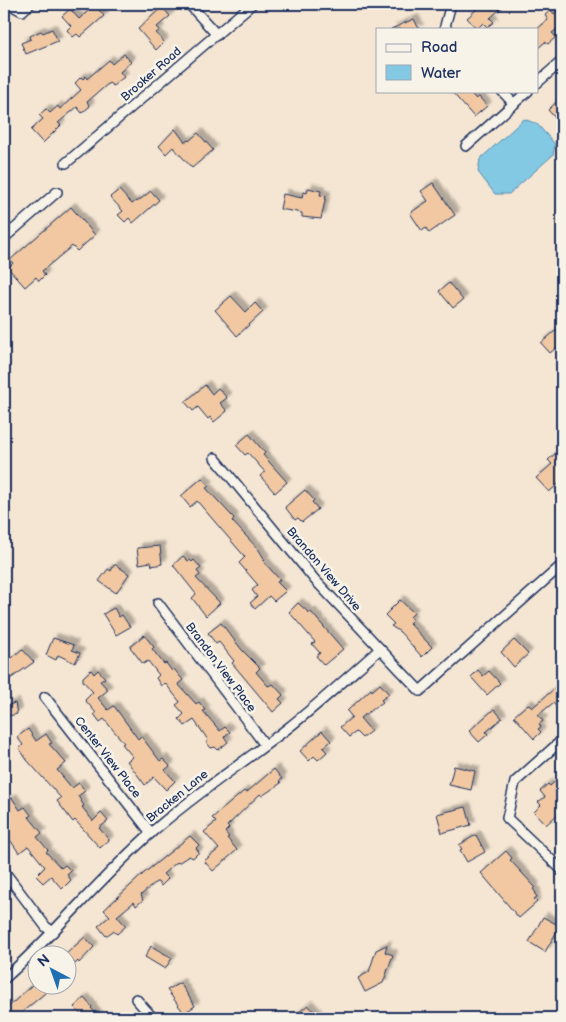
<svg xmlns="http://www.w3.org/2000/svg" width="566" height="1022" font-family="'Balsamiq Sans',sans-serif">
<defs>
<filter id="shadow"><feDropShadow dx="4.5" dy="-4.5" stdDeviation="1" flood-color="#0004"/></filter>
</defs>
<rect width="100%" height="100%" fill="#f5e6d3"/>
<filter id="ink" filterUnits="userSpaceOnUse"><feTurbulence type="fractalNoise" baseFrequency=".02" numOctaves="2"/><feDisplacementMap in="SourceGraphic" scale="10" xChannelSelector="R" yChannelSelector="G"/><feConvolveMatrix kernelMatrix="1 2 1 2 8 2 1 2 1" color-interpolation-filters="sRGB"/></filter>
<g filter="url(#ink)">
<path fill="#83c9e4" stroke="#598bae" d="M524,119l13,5 18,20 -2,11 -44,39h-14l-17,-22 2,-13z"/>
<g fill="#f1c8a1" stroke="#1b2f5e" filter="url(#shadow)">
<path d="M472,4h34l-16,14 4,4 -7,5 -4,-4 -6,6 -10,-11 10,-9z"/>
<path d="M95,5l9,11 -24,21 -3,-3 -4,3 -6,-7 4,-4 -9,-10 8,-7 9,10z"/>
<path d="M162,7l8,9 -13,11 3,3 -4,3 8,9 -8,8 -18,-21z"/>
<path d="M562,7v18l-10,8 4,4 -8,7 -3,-2 -8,7v-20l11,-9 -3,-5 6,-5 3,4z"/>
<path d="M414,19l5,10h-28z"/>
<path d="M52,29l6,12 -32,13 -5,-11 10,-4 -1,-3 11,-5 2,2z"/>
<path d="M124,54l7,8 -11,10 4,5 -11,9 -4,-3 -22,19 3,4 -8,7 -5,-6 -19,16 3,2 -18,18 -12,-13 12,-11 -4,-4 7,-6 4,4 8,-7 2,3 21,-19 -6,-7 6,-6 2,2 3,-3 1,3 22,-19 3,4z"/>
<path d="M451,91h17l8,8 3,-2 8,9 -13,11z"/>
<path d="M562,97v18l-5,5 -9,-10z"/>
<path d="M175,129l10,13 3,-2 1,1 9,-8 15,17 -21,18 -19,-21 -7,7 -7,-8z"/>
<path d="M433,183l22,32 -26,18 -3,-5 -4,3 -12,-18 18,-12 -7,-10z"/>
<path d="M308,188l13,3 -1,4 6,1 -5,23 -19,-2v-4l-22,-4 3,-15 19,4 1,-6 4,1z"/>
<path d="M119,190l13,14 4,-3 1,1 14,-11 8,9 -26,23 -4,-5 -4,4 -7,-7 5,-4 -13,-14z"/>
<path d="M71,207l24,28 -18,16 -5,-5 -30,25 3,4 -6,6 -3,-4 -11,10 -17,-19 5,-5 -3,-3z"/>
<path d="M449,283l14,17 -10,8 -14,-17z"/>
<path d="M231,296l15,16 9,-9 8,9 -26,24 -22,-26z"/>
<path d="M562,325v18l-12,10 -9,-10z"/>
<path d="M205,385l7,9 6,-6 9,10 -7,5 7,8 -13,11 -4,-5 -2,2 -10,-12 -5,4 -8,-9z"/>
<path d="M249,434l16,19 -2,2 24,27 -12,11 -15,-17 5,-4 -17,-19 -3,2 -9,-10z"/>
<path d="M562,448v33l-13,11 -13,-14 16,-14 -4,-4z"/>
<path d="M202,478l7,8 -3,2 26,28 2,2 -2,3 27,29 6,10 -2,1 17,19 -3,2 9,9 -12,10 -5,-5 -14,13 -5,-6 7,-6 -5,-7 6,-5 -19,-22 6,-6 -48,-56 -7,6 -9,-11z"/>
<path d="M305,490l9,10 -2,2 6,7 -16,13 -4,-4 -3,2 -10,-13z"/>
<path d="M160,546l2,18 -10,2 -1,-4 -12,2 -2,-16z"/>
<path d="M183,556l5,5 2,-1 2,2 2,-2 7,8 -4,3 3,4 -4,3 24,25 -14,13 -14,-18 4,-4 -23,-29z"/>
<path d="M114,565h2l13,9 -13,19 -17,-12 9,-12 3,2z"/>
<path d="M400,600l14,13 -4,4 2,3 -3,3 23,24 -10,10 -22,-25 -9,-6 3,-2 -9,-9z"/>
<path d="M298,603l11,10 2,-1 32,37 -19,16 -8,-9 4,-3 -8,-9 3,-2 -26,-30z"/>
<path d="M114,608l5,9 3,-2 8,12 -14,8 -13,-21z"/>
<path d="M221,623l21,27 18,18 -4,4 12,14 5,-2 10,11 -4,4 4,4 -10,9 -41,-49 2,-2 -15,-19 -3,2 -8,-11z"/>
<path d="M144,635l10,12 -2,2 12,15 2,-1 6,8 2,-2 9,11 -5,4 18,20 3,-2 6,8 -2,1 17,20 5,-4 5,5 -6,5 4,5 -10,8 -3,-3 -4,1 -5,-6 2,-2 -2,-3 -12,-17 -9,6 -6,-7 5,-5 -8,-9 4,-3 -15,-19 -4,3 -5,-8 3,-3 -11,-14 -5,3 -13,-17z"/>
<path d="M53,638l21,7 -2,5 8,3 -5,10 -17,-8 -2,5 -10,-5z"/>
<path d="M514,640l14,14 -14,13 -13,-15z"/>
<path d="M22,649l12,13 -24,17 -6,-7v-7z"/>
<path d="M91,670l3,4 4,-4 7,8 -5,3 8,9 -10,8 10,12 6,-4 24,33 3,-3 19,25 3,-2 7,7 -5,4 10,11 -9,9 -12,-13 -9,8 -18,-24 6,-4 -11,-13 2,-1 -20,-24 -4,3 -6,-8 2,-1 -11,-13 8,-8 -10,-11v-4z"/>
<path d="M478,670l5,6 6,-5 11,12 -13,12 -16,-18z"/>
<path d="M562,682v31l-9,-10 -15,12 5,6 -4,3 2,3 -3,2 3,3 -7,7 -20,-23 14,-12 4,4z"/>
<path d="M380,684l9,10 -8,6 2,2 -23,16 11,13 -9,7 -6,-6 -7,5 -9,-10 12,-10 -5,-6 24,-22 1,2z"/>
<path d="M15,703l2,11 -13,3v-7l2,-1v-3z"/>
<path d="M494,709l8,9 -16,14 2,2 -9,8 -10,-11z"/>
<path d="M28,729l8,12 10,-7 6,9 -3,1 17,19 -9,7 15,18 7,-5 6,8 -7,5 6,10 -2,1 11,14 8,-8 7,8 -9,7 10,12 -9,8 -25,-28 -2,2 -16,-21 4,-3 -34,-38 -8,-12 4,-3 -6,-8z"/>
<path d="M322,731l9,10 -8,7 4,4 -9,8 -4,-4 -5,5 -9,-10z"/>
<path d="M454,766l21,5 -4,19 -22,-5z"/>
<path d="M274,769l8,10 -3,2 2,2 -19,13 -2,-2 -33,32 2,2 -4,4 4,5 -2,1 10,12 -24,21 -9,-10 15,-12 -15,-17 12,-10 -4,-4 32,-27 2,2z"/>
<path d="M562,775v35l-16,15 -12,-13 7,-7 -3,-3 7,-5 -5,-6 8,-7 2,2z"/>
<path d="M12,798l8,12 5,-3 6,8 -2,2 13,16 -5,4 11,13 -2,2 15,16 4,-3 6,6 -4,4 4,5 -9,9 -11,-13 -8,7 -7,-7 9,-9 -17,-21 -9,7 -15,-22v-9l5,-4 -5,-7v-6z"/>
<path d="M466,807l5,18 -29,8 -5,-19z"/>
<path d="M476,835l9,17 -18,10 -7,-12 2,-1 -3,-4z"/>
<path d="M190,836l9,9 -3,3 3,4 -6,6 -4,-2 -11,7 -1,-1 -14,12 5,5 -7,7 -3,-4h-2l-15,13 2,5 -7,6 -2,-4 -17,14 9,10 -9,8 -4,-3 -7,5 -8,-10 12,-10 -6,-6 39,-36z"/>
<path d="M506,851l6,7 -2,2 25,27 -2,2 3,4 -1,1 2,3 -3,2 3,3 -18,16 -38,-45z"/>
<path d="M543,917l17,9 -15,26 -16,-10z"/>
<path d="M85,937l9,10 -15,16 -1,-2 -3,3 -9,-10z"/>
<path d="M387,945l-2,7 8,3 -10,28 -18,9 -7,-14 11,-6 7,-22z"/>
<path d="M151,946l21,12 -7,11 -20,-12z"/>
<path d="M180,983l15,23 -11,7 -17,-23z"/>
<path d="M33,984h23l-41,34h-11v-7z"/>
<path d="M84,998l8,9 -1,1 9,10h-16l-10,-11z"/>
<path d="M308,1005l12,13h-28z"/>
</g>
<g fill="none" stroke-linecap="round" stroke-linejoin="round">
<defs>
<g id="street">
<path d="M9,4l13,7 8,-7"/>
<path d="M189,4l28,31"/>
<path d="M447,29l-2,-3 6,-22"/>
<path d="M537,83l25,-22"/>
<path d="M502,91l12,13"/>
<path d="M466,146l62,-55"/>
<path d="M66,163l186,-159"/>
<path d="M4,238l53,-46"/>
<path d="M215,458l100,122 105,111 142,-126"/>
<path d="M158,603l107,142"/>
<path d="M45,697l106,136"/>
<path d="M562,740l-47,42 -8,36 55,52"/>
<path d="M4,871l42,56 7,5"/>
<path d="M4,979c52,-46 96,-101 148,-147 43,-38 91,-69 136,-104 32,-25 62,-53 92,-79"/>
<path d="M136,999l17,19"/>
</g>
</defs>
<use href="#street" stroke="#1b2f5e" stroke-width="12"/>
<use href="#street" stroke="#f7f3e8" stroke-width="9"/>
</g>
</g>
<g text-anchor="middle" stroke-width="5" stroke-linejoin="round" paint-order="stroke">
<g font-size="12" fill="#1b2f5e" stroke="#f7f3e8">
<text transform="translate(151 74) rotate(-41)" y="4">Brooker Road</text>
<text transform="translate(324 569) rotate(49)" y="4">Brandon View Drive</text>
<text transform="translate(221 667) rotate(53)" y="4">Brandon View Place</text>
<text transform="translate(108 757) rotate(52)" y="4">Center View Place</text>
<text transform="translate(177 796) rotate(-39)" y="4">Bracken Lane</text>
</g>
</g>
<rect width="566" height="1022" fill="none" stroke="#f7f3e8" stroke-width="20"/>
<rect x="10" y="10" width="546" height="1002" fill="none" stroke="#1b2f5e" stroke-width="2" filter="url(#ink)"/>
<rect x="376" y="28" width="162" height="65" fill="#f7f3e8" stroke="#9fa5b1"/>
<rect x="386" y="44" width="25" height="8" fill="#f7f3e8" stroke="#9fa5b1"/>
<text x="421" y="52" font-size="15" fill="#1b2f5e">Road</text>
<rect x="386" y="65" width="25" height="15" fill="#83c9e4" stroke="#9fa5b1"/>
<text x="421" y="78" font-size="15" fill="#1b2f5e">Water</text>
<g transform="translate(52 970) rotate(319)"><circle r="24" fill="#f7f3e8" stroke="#9fa5b1"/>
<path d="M0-4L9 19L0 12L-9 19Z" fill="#1f6fb2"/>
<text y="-8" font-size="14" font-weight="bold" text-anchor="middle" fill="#1b2f5e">N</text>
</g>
</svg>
